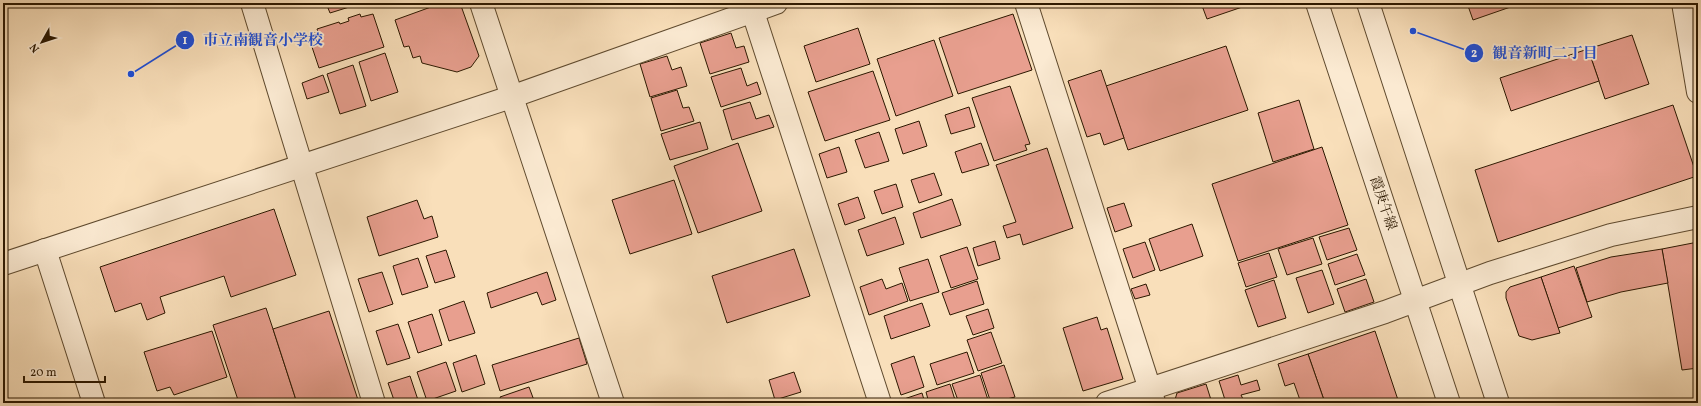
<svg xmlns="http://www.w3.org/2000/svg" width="1701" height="406" font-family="Vollkorn,'Noto Serif JP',serif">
<rect width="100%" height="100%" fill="#f9dfba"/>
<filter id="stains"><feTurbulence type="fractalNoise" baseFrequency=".005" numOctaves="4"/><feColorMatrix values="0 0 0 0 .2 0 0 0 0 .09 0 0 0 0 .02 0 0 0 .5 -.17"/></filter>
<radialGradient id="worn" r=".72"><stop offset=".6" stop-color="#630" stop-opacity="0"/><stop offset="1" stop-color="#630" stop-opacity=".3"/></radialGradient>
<g fill="#e89f8f" stroke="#2c1800">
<path d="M326,3h36l-32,10z"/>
<path d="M442,3h18l19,53 -8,11 -14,5 -35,-9 -2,-7 -7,2 -4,-12 -5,1 -9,-27z"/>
<path d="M1201,3h53l-47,16z"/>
<path d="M1467,3h55l-49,17z"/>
<path d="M360,14l1,3 12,-3 11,33 -65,21 -11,-33 10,-3 -1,-3 22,-7 1,2 9,-3 -1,-3z"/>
<path d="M1013,14l19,56 -74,24 -19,-56z"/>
<path d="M858,28l12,36 -54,18 -12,-36z"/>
<path d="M731,33l5,15 8,-2 5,16 -39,12 -10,-31z"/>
<path d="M1632,35l17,49 -44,15 -17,-50z"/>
<path d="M934,40l19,56 -57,20 -19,-57z"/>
<path d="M1226,46l22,64 -120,40 -22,-64z"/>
<path d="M1588,49l11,32 -88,30 -11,-33z"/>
<path d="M385,53l13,39 -27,9 -12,-39z"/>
<path d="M667,56l5,14 9,-3 6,19 -37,11 -10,-33z"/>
<path d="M353,65l13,41 -26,8 -13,-40z"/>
<path d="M741,68l6,18 10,-4 4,12 -40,13 -10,-30z"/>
<path d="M1101,70l23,68 -20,7 -4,-12 -13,4 -19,-56z"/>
<path d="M873,71l17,49 -65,21 -17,-49z"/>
<path d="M323,75l6,17 -22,7 -5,-16z"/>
<path d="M1010,86l20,58 -5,1 2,5 -33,11 -22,-63z"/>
<path d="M677,90l6,18 6,-1 5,14 -33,10 -10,-33z"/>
<path d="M1299,100l15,49 -41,13 -15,-49z"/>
<path d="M750,102l6,17 13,-4 5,12 -42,13 -9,-30z"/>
<path d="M1673,105l24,71 -199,66 -23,-72z"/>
<path d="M969,107l6,20 -24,7 -6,-19z"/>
<path d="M919,121l8,25 -24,8 -8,-25z"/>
<path d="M700,122l8,27 -38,11 -9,-26z"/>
<path d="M879,132l10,29 -24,7 -10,-28z"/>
<path d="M738,143l24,68 -64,22 -24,-67z"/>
<path d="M981,143l8,22 -27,8 -7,-21z"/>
<path d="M839,147l8,25 -20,6 -8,-24z"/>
<path d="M1322,147l26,78 -110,36 -26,-77z"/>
<path d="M1047,148l26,80 -50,17 -3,-11 -13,4 -4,-12 13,-4 -20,-57z"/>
<path d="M934,173l8,22 -23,8 -8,-23z"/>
<path d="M674,180l18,54 -62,20 -18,-54z"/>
<path d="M896,184l7,23 -21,7 -8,-23z"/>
<path d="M858,197l7,21 -20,7 -7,-21z"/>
<path d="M952,199l9,26 -40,13 -8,-25z"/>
<path d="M417,200l7,19 8,-3 6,21 -59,19 -12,-39z"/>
<path d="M1124,203l8,23 -17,6 -8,-24z"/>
<path d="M274,209l22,66 -65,22 -7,-21 -64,21 5,16 -18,7 -6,-17 -26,9 -15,-45z"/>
<path d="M895,217l9,27 -37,12 -9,-26z"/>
<path d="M1192,224l11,32 -43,15 -11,-32z"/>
<path d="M1349,228l8,22 -30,10 -8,-23z"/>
<path d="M1313,238l9,26 -35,11 -9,-26z"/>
<path d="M995,241l5,18 -22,7 -5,-18z"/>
<path d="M1145,242l10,28 -22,8 -10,-29z"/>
<path d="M1698,242v126l-16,2 -20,-121z"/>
<path d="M967,247l11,32 -27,9 -11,-32z"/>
<path d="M794,249l16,47 -83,27 -15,-47z"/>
<path d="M1662,249l6,34 -47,9 -34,10 -11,-34 35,-11z"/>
<path d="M446,250l9,27 -20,6 -9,-27z"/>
<path d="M1269,253l8,24 -31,10 -8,-24z"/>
<path d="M1357,254l8,21 -30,10 -7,-21z"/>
<path d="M418,258l10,29 -26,8 -9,-29z"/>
<path d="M928,259l11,33 -29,9 -11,-33z"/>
<path d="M1574,266l18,51 -34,11 -17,-51z"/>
<path d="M1322,270l12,34 -26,9 -12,-35z"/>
<path d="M382,272l11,32 -24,8 -11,-33z"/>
<path d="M547,272l9,28 -14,5 -5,-13 -46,16 -4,-15z"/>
<path d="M1541,277l19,56 -28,7 -13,-4 -13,-38v-6l4,-5z"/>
<path d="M882,279l4,10 16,-6 6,18 -39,14 -9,-28z"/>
<path d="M1366,279l8,23 -29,10 -8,-23z"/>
<path d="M1274,280l12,38 -28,9 -13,-37z"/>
<path d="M977,281l7,23 -34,11 -8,-22z"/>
<path d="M1146,284l4,11 -15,4 -4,-10z"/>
<path d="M464,301l11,32 -26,8 -10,-31z"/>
<path d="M922,303l8,23 -39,13 -7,-23z"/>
<path d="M266,308l7,21 24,74h-58l-26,-78z"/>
<path d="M988,309l6,19 -21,7 -7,-19z"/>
<path d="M329,311l30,92h-62l-24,-74z"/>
<path d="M432,314l10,31 -24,8 -10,-31z"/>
<path d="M1097,317l4,13 6,-2 16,51 -40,12 -20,-63z"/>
<path d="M398,324l12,34 -23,7 -11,-34z"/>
<path d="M212,331l15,46 -53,18 -4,-8 -13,4 -13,-39z"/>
<path d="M1375,331l24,72h-74l-17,-49z"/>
<path d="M991,332l11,31 -24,8 -11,-31z"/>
<path d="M579,338l8,26 -87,27 -8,-26z"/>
<path d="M967,352l7,21 -37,12 -7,-21z"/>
<path d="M1308,354l17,49h-24l-7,-20 -9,3 -7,-22z"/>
<path d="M476,355l9,29 -23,8 -9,-29z"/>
<path d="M914,356l10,31 -23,8 -10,-31z"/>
<path d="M446,362l10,29 -29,10 -10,-29z"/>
<path d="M1004,365l11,32 -24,6 -10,-30z"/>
<path d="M794,372l7,20 -26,8 -6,-20z"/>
<path d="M980,375l9,28h-30l-7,-19z"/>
<path d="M1238,375l3,10 16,-5 3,10 -19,5 3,6 -18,2 -7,-22z"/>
<path d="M410,376l8,24 -10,3h-13l-7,-20z"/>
<path d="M950,384l6,19h-27l-3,-11z"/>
<path d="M1206,384l6,19h-38l3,-10z"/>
<path d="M529,387l6,16h-32l-3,-6z"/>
<path d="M922,393l3,10h-26l-1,-2z"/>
</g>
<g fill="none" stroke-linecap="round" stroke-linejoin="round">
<defs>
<g id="minor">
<path d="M252,3l122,400"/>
<path d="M481,3l132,400"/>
<path d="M750,3l130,400"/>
<path d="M1026,3l128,399"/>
<path d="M1317,3l132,400"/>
<path d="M1368,3l130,400"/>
<path d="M1683,3l15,89"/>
<path d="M45,250l49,153"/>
<path d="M3,264l508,-167 265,-94"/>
<path d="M1107,403l278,-91 105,-39 121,-38 87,-18"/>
</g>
</defs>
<use href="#minor" stroke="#5f4a2e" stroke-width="24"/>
<use href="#minor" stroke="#fbead2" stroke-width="22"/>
</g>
<g text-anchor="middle" stroke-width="3.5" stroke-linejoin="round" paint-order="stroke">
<g font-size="14" fill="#2c1800" stroke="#fbead2">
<text transform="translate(1384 203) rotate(71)" y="5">霞庚午線</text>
</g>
</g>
<path fill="none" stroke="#1d4ed8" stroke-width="1.5" d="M131 74L185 40M1413 31L1474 53"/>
<g fill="#1d4ed8" stroke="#fbead2" stroke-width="1.5">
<circle cx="131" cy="74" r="4"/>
<circle cx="1413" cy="31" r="4"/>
<circle cx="185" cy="40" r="10"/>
<circle cx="1474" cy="53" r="10"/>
</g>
<g font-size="12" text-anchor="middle" font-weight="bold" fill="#fff">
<text x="185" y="44">1</text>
<text x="1474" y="57">2</text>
</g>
<g font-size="15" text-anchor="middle" font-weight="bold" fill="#1d4ed8" stroke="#fbead2" stroke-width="3.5" stroke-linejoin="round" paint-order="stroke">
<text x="263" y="45">市立南観音小学校</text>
<text x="1545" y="58">観音新町二丁目</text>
</g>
<rect width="1701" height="406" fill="none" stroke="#f9dfba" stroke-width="16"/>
<rect x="4" y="4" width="1693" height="398" fill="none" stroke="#2c1800" stroke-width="2"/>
<rect x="8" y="8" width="1685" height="390" fill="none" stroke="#2c1800"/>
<g transform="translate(42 42) rotate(231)" stroke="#fbead2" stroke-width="3" paint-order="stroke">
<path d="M0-3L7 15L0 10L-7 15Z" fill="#2c1800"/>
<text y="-6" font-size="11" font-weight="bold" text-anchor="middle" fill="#2c1800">N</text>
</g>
<path d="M24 376v6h81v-6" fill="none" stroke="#2c1800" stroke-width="2"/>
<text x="30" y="376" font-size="12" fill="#2c1800" stroke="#fbead2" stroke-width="3" paint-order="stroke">20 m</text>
<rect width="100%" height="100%" filter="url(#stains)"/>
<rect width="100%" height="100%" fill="url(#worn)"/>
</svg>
